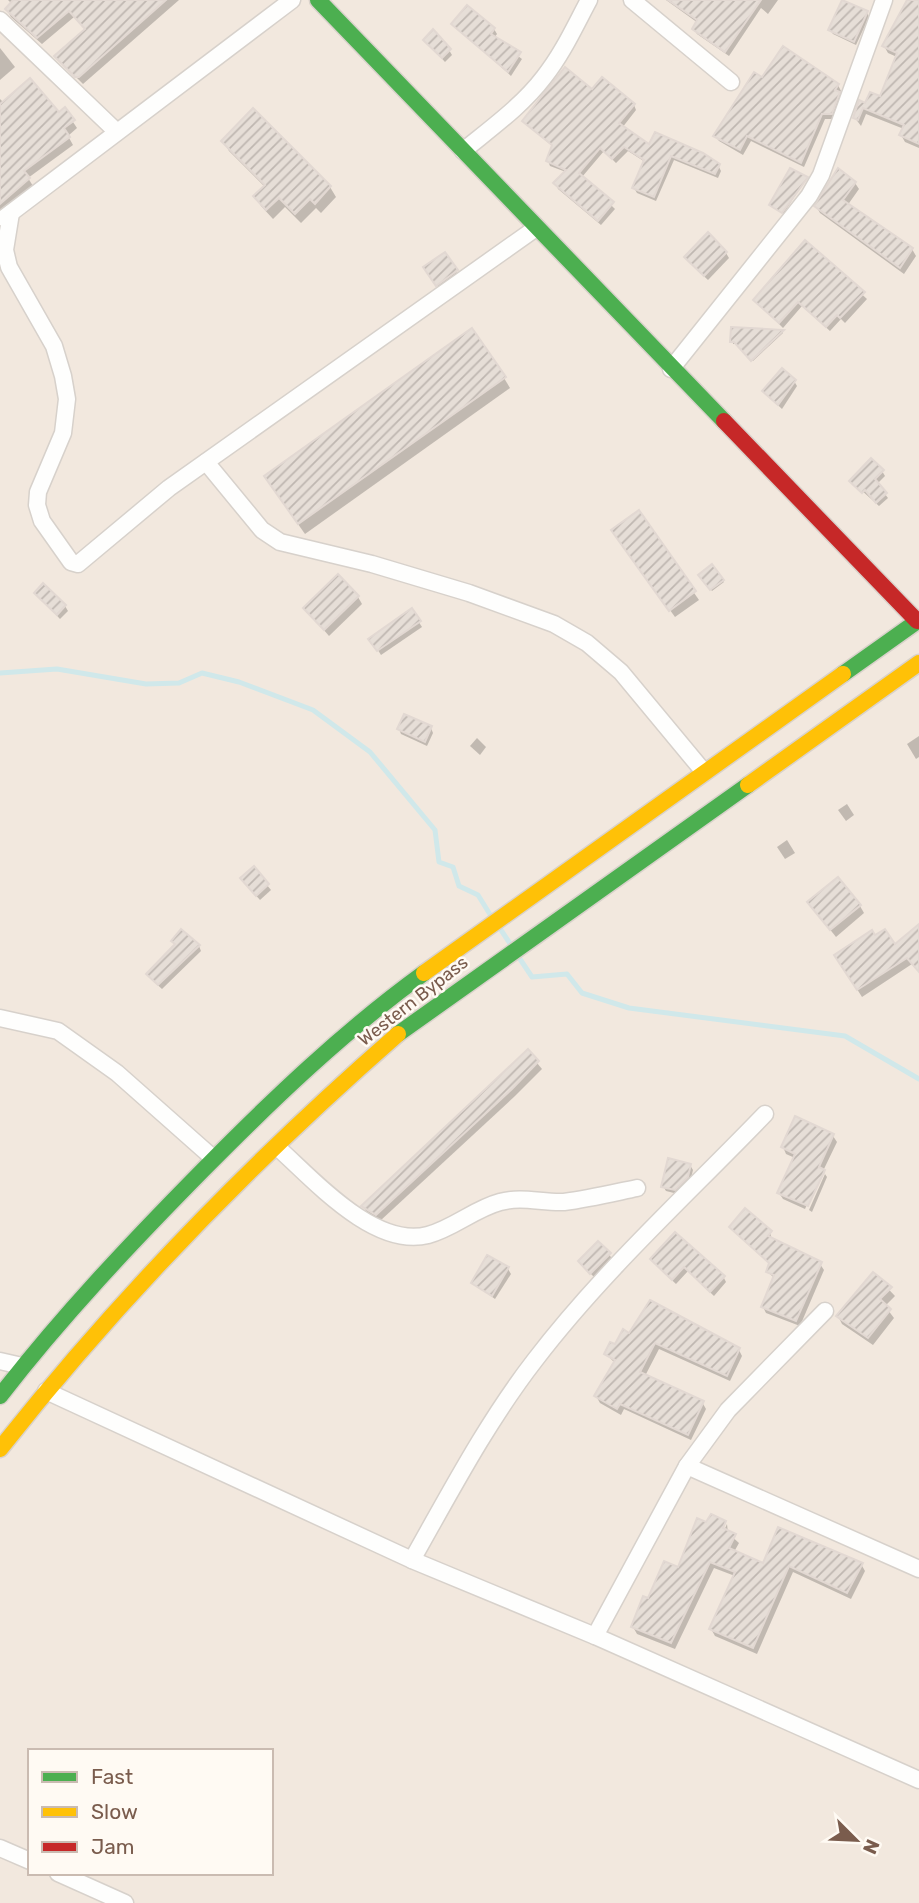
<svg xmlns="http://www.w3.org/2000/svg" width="919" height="1903" font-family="Rubik,sans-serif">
<defs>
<pattern id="building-hatch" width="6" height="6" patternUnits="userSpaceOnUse" patternTransform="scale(1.75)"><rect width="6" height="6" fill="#e6ded7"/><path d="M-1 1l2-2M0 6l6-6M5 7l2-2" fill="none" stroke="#bfb7b1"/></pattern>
</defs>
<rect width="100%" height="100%" fill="#f9f5f0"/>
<path fill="#f2e8de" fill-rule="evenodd" d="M0,0h919v1903h-919zM30,1751h241v122h-241z"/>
<g fill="#0003">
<path d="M8,0h171l-96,84 -27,-27 30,-27 -12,-13 -32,27 -31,-27 -4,-7 5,-6z"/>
<path d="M666,0h112l-10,14 -7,-6 -32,48 -32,-22 -3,-5 4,-6z"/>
<path d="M909,0h10v148l-14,-6 -4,-7 3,-6 -38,-15 -5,12 -6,-8 5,-15 6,2 15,-7 16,-41 -9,-4 -4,-7z"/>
<path d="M867,12l2,5 -13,28 -23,-11 -3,-4z"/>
<path d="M453,24l41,5 3,5 -3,4 28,21 -11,17z"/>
<path d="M425,40l24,10 3,5 -7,7z"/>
<path d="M0,48l15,19 -15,13z"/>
<path d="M762,79l76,6 3,6 -6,28h-10l-21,48 -53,-26 -8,14 -24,-14 -4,-5z"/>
<path d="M592,91l42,14 2,5 -14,18 28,19 68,18 3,6 -3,7 -44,-18 -18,41 -19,-8 -3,-5 11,-26 -17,-11 -12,12 -12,-12 -22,26 33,32 -14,16 -43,-36 -2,-5 10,-12 -16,-6 -2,-5 5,-14 -29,-26z"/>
<path d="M0,99l4,4 55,11 6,-4 12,18 -9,8 5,9 -45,33 5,8 -33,29z"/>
<path d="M253,111l77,76 6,10 -15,16 -5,-5 -15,15 -16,-16 -12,12 -12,-13 -5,-10 9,-9 -36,-36 -6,-10z"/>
<path d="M806,178l-22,35 -12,-6 -1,-2z"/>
<path d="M855,183l4,6 -12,17 65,43 4,7 -12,18 -84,-61 -4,-7z"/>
<path d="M805,242l62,57 -22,24 -4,-4 -11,12 -28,-25 -19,22 -28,-28z"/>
<path d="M726,253l3,5 -21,22 -19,-18z"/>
<path d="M444,254l15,22 -19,13 -12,-17z"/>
<path d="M732,329l51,2v2l-30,28 -16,-17h-4z"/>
<path d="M504,378l6,10 -205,146 -33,-47z"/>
<path d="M794,381l3,5 -15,23 -18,-17z"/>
<path d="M882,471l3,5 -8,8 11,14 -9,8 -28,-25z"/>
<path d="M638,513l61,87 -24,17 -57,-79z"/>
<path d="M712,567l12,15 -12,9 -11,-15z"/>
<path d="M36,593l29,13 3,5 -8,8z"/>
<path d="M358,597l4,7 -33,32 -24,-28z"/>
<path d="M411,610l11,17 -41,28 -10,-16z"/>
<path d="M431,728l2,5 -6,13 -26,-12 -2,-5z"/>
<path d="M919,736v21l-3,2 -9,-15z"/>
<path d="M477,738l9,9 -6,8 -10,-9z"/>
<path d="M847,804l7,11 -8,6 -8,-11z"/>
<path d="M787,840l8,13 -10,6 -8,-12z"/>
<path d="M254,869l17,21 -11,10 -15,-17z"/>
<path d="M809,903l51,3 4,7 -28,24z"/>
<path d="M919,936v36l-7,-8 -50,33 -26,-41 39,-18 19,9z"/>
<path d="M173,941l26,5 2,5 -39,38 -11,-10 25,-34z"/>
<path d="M528,1052l14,17 -27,27 -135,125 -13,-8 -4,-7z"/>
<path d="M833,1136l4,6 -14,29 4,6 -15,35 -3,-2 16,-36 -3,-3 -17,38 -22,-10 -4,-6 16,-35 -9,-4 -3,-7z"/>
<path d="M690,1165l3,5 -3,12 -12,12 -12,-3 -3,-5z"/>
<path d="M731,1227l39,5 2,8 48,24 4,6 -24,56 -34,-13 -3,-6 12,-28 -7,-7 3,-7z"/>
<path d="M675,1235l49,43 2,4 -12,14 -26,-25 -12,13 -21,-20 -3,-4z"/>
<path d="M609,1254l3,5 -18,18 -11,-11z"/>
<path d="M508,1269l3,5 -16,25 -22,-16z"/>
<path d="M874,1274l21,22 -10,10 9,12 -21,27 -31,-21 -4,-8z"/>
<path d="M630,1335l109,15 3,6 -12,25 -71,-32 -14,27 57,26 4,7 -15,31 -67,-31 -3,6 -21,-12 -4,-7 19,-33 -9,-9z"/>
<path d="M725,1522l-4,15 6,-13 1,9 11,10 -5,9 30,14 97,-2 4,7 -14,28 -58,-27 -36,82 -42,-18 -4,-7 24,-53 -21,-8 -39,81 -38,-15 -4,-7 16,-27 30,-31 28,-45z"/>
</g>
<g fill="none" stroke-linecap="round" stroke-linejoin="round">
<g stroke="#d0e8ea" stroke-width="5">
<path d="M0,673l57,-4 89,15 33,-1 23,-10 37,9 74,28 57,42 65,78 4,32 14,5 6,19 19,9 13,21"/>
<path d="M499,927l12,18"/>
<path d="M518,956l14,21 35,-3 15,19 47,15 216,28 74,43"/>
</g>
</g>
<g fill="url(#building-hatch)" stroke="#e2d8d2" stroke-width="2">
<path d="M13,0h153l-87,77h-4l-21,-21 31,-27 -16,-18 -32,27 -32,-29z"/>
<path d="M668,0h93l-36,52 -33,-23 5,-9z"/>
<path d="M842,0l26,11 -14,31 -26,-12z"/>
<path d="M907,0h12v144l-20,-9 5,-10 -41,-17 -5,12 -5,-2 6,-18 6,3 5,-11 10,4 17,-43 -15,-7z"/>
<path d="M467,5l28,23 -4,6 30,18 -13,20 -57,-48z"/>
<path d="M433,29l18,20 -9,9 -19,-18z"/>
<path d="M783,46l56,38 -4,6 5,2 -8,22h-10l-21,49 -54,-27 -7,14 -27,-14 41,-64 8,5z"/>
<path d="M565,67l27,22 10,-12 33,27 -16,19 30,21 6,-12 48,21 17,11 -5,10 -44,-18 -17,41 -22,-9 12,-28 -20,-13 -12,12 -12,-11 -21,25 35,29 -16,19 -45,-38 13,-13 -20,-9 6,-16 -30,-24z"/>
<path d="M30,78l29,34 6,-5 10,13 -11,8 6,9 -46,34 6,7 -30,26v-100z"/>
<path d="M253,108l78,78 -16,18 -5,-5 -15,15 -16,-16 -13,12 -13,-14 12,-11 -44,-44z"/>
<path d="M790,168l18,9 -26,36 -13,-8z"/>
<path d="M838,168l18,14 -13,18 70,48 -13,20 -86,-62z"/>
<path d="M708,232l19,20 -23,24 -20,-19z"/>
<path d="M805,240l60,52 -25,26 -3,-3 -11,12 -28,-25 -19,21 -26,-23z"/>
<path d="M445,252l13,18 -22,16 -13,-19z"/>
<path d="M731,327l53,3 -33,31 -17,-19h-4z"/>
<path d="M472,328l34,49 -208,147 -34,-48z"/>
<path d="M782,368l14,12 -18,25 -16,-14z"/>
<path d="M871,458l13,12 -9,9 12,14 -11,10 -11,-13 -3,3 -13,-12z"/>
<path d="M639,510l57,81 -27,20 -58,-81z"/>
<path d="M712,564l12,16 -14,10 -12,-15z"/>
<path d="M338,574l21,22 -35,34 -21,-22z"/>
<path d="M43,583l23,22 -9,10 -23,-22z"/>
<path d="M412,608l9,13 -44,30 -9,-12z"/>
<path d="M404,714l28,12 -7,16 -28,-13z"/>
<path d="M254,866l15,18 -13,12 -16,-18z"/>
<path d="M838,877l23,28 -31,25 -23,-28z"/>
<path d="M919,924v48l-12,-14 -50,32 -23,-35 38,-25 3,5 10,-6 10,15z"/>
<path d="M181,929l19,16 -42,40 -12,-11 29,-30 -4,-3z"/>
<path d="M528,1049l11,12 -27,28 -136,126 -15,-9z"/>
<path d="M795,1116l39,18 -15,33 6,3 -17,36 -31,-13 18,-39 -14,-7z"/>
<path d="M668,1158l23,6 -3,13 -13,13 -14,-3z"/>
<path d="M745,1208l27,23 -4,5 54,26 -26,59 -35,-14 13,-32 -8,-3 3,-9 -40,-36z"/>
<path d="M675,1232l50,44 -15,16 -26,-25 -12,13 -22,-21z"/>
<path d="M598,1241l13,12 -21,21 -12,-13z"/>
<path d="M487,1255l22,12 -17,29 -21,-13z"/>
<path d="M873,1272l19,15 -12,12 11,10 -23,29 -32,-22z"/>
<path d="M650,1300l90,48 -13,28 -72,-33 -15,29 64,29 -16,34 -68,-31 -3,5 -23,-13 21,-36 -11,-6 6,-12 5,2 8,-15 6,4z"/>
<path d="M711,1514l15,7 -3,7 13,6 -7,14 34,15 15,-36 85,36 -16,30 -58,-27 -36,82 -44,-19 26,-57 -25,-10 -39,81 -40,-16 12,-31 5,2 16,-37 14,6 19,-49 9,4z"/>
</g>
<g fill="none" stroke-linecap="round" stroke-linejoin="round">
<defs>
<g id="street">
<path d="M632,0l99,82"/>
<path d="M0,20l117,112"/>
<path d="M463,151c28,-23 59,-45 81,-74 19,-24 31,-51 45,-77"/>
<path d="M11,213l-6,37 4,17 45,79 9,30 4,23 -4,34 -25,59 -1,13 5,16 29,41 7,2 91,-76 367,-260"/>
<path d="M4,218l288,-218"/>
<path d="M671,369l138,-173 12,-21 63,-175"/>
<path d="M206,462l56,68 18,12 92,22 97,29 85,31 33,19 34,29 83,100"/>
<path d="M0,1018l58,13 59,42 96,85"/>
<path d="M277,1147c36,32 97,102 151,88 26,-7 46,-26 72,-33 22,-6 42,1 64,0 24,-3 49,-9 73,-14"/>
<path d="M0,1361l22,5"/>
<path d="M46,1391l366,169 183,76 324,144"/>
<path d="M687,1466l232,103"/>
<path d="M412,1560c39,-69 75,-138 123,-200 68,-89 153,-166 230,-246"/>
<path d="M595,1636l92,-170 41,-56 97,-99"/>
<path d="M0,1848l30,13"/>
<path d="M58,1873l67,30"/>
</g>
<g id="fast">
<path d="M318,0l406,421"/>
<path d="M843,674l76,-54"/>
<path d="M398,1034l350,-249"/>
<path d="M0,1396c62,-80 132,-154 202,-225 70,-71 142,-140 222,-198"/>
</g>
<g id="slow">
<path d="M748,785l171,-122"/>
<path d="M424,973l419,-299"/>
<path d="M0,1449c119,-151 253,-288 398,-415"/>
</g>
<path id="jam" d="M724,421l193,200"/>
</defs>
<use href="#street" stroke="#d7d1cb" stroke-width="19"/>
<use href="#fast" stroke="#d9d2cb" stroke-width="19"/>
<use href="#slow" stroke="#d9d2cb" stroke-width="19"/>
<use href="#jam" stroke="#d9d2cb" stroke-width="19"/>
<use href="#street" stroke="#fefefd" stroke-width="16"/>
<use href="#fast" stroke="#4caf50" stroke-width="16"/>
<use href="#slow" stroke="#ffc107" stroke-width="16"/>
<use href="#jam" stroke="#c62828" stroke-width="16"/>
</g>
<g text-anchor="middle" stroke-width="5" stroke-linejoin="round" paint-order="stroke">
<g font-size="18" fill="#7a5c4d" stroke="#fffaf3">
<text transform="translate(413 1001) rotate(-38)" y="6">Western Bypass</text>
</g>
</g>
<rect x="28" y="1749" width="245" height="126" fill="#fffaf3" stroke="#cabbb1" stroke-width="2"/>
<rect x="42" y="1772" width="35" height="10" fill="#4caf50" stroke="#cabbb1" stroke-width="2"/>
<text x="91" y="1784" font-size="21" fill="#7a5c4d">Fast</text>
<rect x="42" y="1807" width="35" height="10" fill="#ffc107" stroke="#cabbb1" stroke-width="2"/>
<text x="91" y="1819" font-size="21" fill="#7a5c4d">Slow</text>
<rect x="42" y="1842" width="35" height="10" fill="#c62828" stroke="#cabbb1" stroke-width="2"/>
<text x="91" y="1854" font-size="21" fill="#7a5c4d">Jam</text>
<g transform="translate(856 1840) rotate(114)" stroke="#fffaf3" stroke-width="5" paint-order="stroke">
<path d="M0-5L12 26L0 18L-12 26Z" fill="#7a5c4d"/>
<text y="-10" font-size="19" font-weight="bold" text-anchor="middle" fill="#7a5c4d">N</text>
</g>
</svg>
